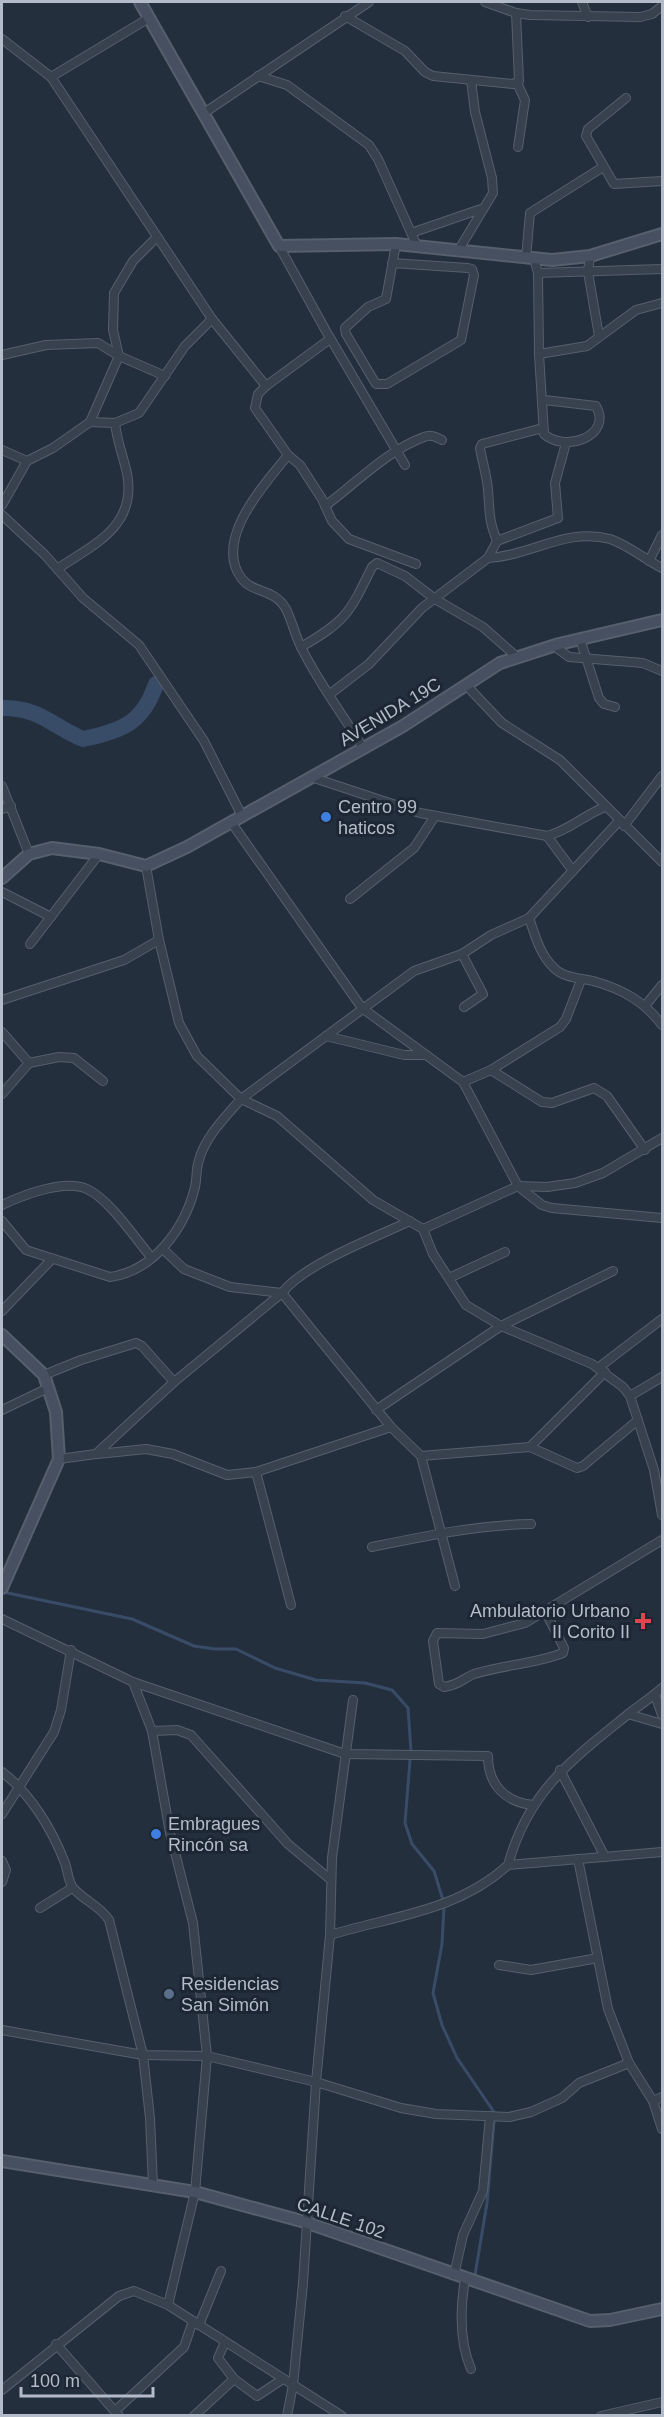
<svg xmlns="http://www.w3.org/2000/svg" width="664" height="2417" font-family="Helvetica,sans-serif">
<rect width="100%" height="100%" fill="#242f3e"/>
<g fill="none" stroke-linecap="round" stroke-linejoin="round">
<g stroke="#394c67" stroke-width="3">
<path d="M3,1592l129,27 62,27 21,3h21l39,19 41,12 49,3 27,7 16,18 3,43"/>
<path d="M410,1760l-5,63 7,21 22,27 9,29"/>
<path d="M444,1907l-2,37 -9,49 9,32 15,33 37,54"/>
<path d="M475,2275l12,-72 7,-81"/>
</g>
<path stroke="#394c67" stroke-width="16" d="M2,708c39,0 48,17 81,31 39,-8 60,-16 73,-55"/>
<defs>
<g id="street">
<path d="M485,2l31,11 14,2 110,2 12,-3 10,-8"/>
<path d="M582,2l6,15"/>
<path d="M345,16l60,35 20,21 8,4 80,8 6,-3 -3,-68"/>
<path d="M2,39l49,38 161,242 54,67"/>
<path d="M258,76l29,9 82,60 9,14 39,87"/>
<path d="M51,77l98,-59"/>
<path d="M517,83l8,17 -7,47"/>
<path d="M626,98l-38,31 -2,7 28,48 48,-3"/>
<path d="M204,113l165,-111"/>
<path d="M411,233l70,-24"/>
<path d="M279,246l47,85 79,134"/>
<path d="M458,251l35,-58 -1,-15 -17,-66 -4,-32"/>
<path d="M590,256l-2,16 11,64"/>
<path d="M526,258l4,-45 73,-46"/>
<path d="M534,258l4,15 1,81 5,80c21,19 69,2 52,-28l-52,-6"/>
<path d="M392,263l76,5 4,1 2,6 -13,65 -74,44h-11l-30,-50 -1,-6 23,-21 18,-8 10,-55"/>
<path d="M538,273l124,-4"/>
<path d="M330,339l-64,47 -8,8 -3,14 33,47c-23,29 -76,85 -46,124 12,15 32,9 44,30 6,12 9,26 15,38 17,35 42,68 62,101"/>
<path d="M539,354l48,-8 49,-36 26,-7"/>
<path d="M2,355l44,-10 52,-2 21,13 46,20"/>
<path d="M90,422l29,-66 -6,-26 1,-37 19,-32 24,-24"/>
<path d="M2,450l25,11"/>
<path d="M288,455l12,10 22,34 10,22 17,18 67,25"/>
<path d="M2,505l25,-44 26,-13 37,-26 25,1 24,-10 46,-67 27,-27"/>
<path d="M325,506c31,-23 63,-56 99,-69 7,-3 12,0 18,3"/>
<path d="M2,515l43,40 38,43 56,47 65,96 38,75"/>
<path d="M497,541c-9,-23 -7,-29 -9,-51 -1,-14 -6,-29 -8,-42l2,-4 61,-16"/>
<path d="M488,558l9,-17 61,-23 -3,-35 11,-40"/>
<path d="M649,561l13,-26"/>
<path d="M57,569c38,-25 80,-43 70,-96 -4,-17 -10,-32 -12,-50"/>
<path d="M580,639l19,59 5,6 11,3"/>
<path d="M554,646l15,11 74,6 19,8"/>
<path d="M301,647c45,-26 48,-33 71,-80l5,-4 28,13 30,23 48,28 35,31"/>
<path d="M466,685l36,38 58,37 102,102"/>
<path d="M330,694l39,-30 53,-56 66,-50c42,-2 79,-31 122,-19 18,6 36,21 52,29"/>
<path d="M311,777l109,36 127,23c21,-5 37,-21 58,-29"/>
<path d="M2,786l27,68"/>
<path d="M2,809l9,-3"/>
<path d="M231,822l131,186 101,74 55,104 24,19 10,3 110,10"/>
<path d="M624,826l38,-50"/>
<path d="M547,836l26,35"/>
<path d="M146,866l13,74 20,83 18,33 44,43 36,17 96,84 50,29 10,25 33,51 35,21 91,38 31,23 7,9 24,74 8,45"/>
<path d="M2,892l49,25"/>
<path d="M350,899l64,-51 21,-32"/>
<path d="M529,918c6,17 11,37 25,50 10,10 26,10 39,13 29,8 51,20 69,44"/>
<path d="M30,944l69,-90"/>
<path d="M462,954l21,40 -19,13"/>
<path d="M2,1000l122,-40 35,-20"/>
<path d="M645,1006l17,-21"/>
<path d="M2,1032l27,31"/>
<path d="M326,1036l78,19h22"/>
<path d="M491,1070l51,32 10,1 42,-15 13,8 38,54"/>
<path d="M463,1082l28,-12 69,-43 6,-8 15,-39"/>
<path d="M2,1094l27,-31 30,-6 15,1 29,23"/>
<path d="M2,1205c21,-10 62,-26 85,-16 22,10 48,49 64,68"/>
<path d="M2,1221l24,29 84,27c44,-6 75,-49 85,-90 2,-9 1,-19 4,-27 6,-23 27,-44 42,-61l173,-128 48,-17 29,-19 38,-17 90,-97"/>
<path d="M423,1229l95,-43 29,1 28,-4 28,-10 59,-35"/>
<path d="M164,1250l20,19 46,18 52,6 109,134 30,29 109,-9 47,21 6,-2 55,-46"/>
<path d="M449,1278l56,-26"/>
<path d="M2,1311l50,-52"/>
<path d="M598,1368l64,-49"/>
<path d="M44,1375l37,-15 55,-17 6,3 32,36"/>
<path d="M630,1396l32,-19"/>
<path d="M2,1410l46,-22"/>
<path d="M376,1410l125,-84 112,-55"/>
<path d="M530,1447l75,-75"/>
<path d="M98,1454l48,-5 27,5 54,21 29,-3 135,-45"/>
<path d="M421,1456l34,130"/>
<path d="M59,1459l37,-5 78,-72 108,-89c22,-29 94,-56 128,-72"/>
<path d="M256,1472l35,133"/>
<path d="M372,1547c54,-11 105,-22 159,-23"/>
<path d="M545,1611l19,37 -1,5c-29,11 -60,12 -89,21 -12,5 -15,11 -30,13l-5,-3 -6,-43 4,-8 46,1 42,-11 137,-83"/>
<path d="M2,1619l131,63 212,72 143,2c0,29 18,47 46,49"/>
<path d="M133,1682l19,49 25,-1 14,5 97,109 43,36"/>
<path d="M655,1695l7,20"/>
<path d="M628,1714l34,10"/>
<path d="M152,1731l18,102 23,90 14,133 -12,136 -27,113"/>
<path d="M560,1770l45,87"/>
<path d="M2,1772c28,21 50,57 63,91 3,8 3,20 9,26 11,12 26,17 35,31l34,135 7,63 3,67"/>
<path d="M2,1814l52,-82 7,-22 10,-60"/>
<path d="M578,1859l30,150 21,54 24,38"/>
<path d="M2,1861l4,9 -4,12"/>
<path d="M508,1865c20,-73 62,-104 118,-149 12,-10 25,-18 36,-28"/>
<path d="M40,1908l32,-20"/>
<path d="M330,1935c63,-19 128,-24 178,-70l154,-13"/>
<path d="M499,1965l32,5 67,-12"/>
<path d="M2,2030l141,25 64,1 109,26 85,26 35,6 73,3 22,-5 31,-14 17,-15 50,-20"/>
<path d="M662,2097l-9,4 9,28"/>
<path d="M454,2275l9,-40 20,-44 7,-75"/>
<path d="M465,2279c-5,30 -6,62 6,90"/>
<path d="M199,2325l22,-54"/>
<path d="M56,2344l63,72"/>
<path d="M234,2379l23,17 26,-17"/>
<path d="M2,2390l117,-94 15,-5 34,14 174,111"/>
<path d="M115,2411l69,-64 9,-26"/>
<path d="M194,2416l40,-37 -16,-21 7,-16"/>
<path d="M287,2416l6,-31 10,-102 13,-201 14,-147 2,-77 21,-158"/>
<path d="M601,2416l61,-14"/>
</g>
<g id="secondary">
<path d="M140,2l139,244 117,-2 156,16 38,-4 72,-22"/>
<path d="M2,878l27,-24 23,-6 47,6 47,12 41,-19 216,-121 97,-63 59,-19 103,-24"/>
<path d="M2,1335l42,40 12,37 3,47 -57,129"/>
<path d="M2,2161l193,31 110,30 285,99 20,-1 52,-11"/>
</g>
</defs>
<use href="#street" stroke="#565f6c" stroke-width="10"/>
<use href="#secondary" stroke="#565f6c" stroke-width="14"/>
<use href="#street" stroke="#38414e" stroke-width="8"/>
<use href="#secondary" stroke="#465061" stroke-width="10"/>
</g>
<g fill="#3f7fe0" stroke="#1d2633" stroke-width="2">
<circle cx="326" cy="817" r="6"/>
<circle cx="156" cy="1834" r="6"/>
</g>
<path fill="#e0444e" stroke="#1d2633" stroke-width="2" d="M640 1612h6v6h6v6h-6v6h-6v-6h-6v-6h6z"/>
<circle fill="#5c6f8a" stroke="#1d2633" stroke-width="2" cx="169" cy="1994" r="6"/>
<g text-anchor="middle" stroke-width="6" stroke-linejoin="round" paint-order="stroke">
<g font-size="18" fill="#b4bcc9" stroke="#1d2633">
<text transform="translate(390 712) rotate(-31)" y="6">AVENIDA 19C</text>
<text transform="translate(341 2218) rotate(19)" y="6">CALLE 102</text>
</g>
<g font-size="18" fill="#b4bcc9" stroke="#1d2633" text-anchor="start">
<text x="338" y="813">Centro 99<tspan x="338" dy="21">haticos</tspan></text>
<text x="630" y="1617" text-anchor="end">Ambulatorio Urbano<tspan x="630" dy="21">II Corito II</tspan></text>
<text x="168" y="1830">Embragues<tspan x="168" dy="21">Rincón sa</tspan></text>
<text x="181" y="1990">Residencias<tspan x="181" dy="21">San Simón</tspan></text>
</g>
</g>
<rect width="664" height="2417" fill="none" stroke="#b4bcc9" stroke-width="6"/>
<path d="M21 2387v9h132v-9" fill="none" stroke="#b4bcc9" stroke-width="3"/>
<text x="30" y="2387" font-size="18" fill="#b4bcc9" stroke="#1d2633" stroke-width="4.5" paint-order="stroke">100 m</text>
</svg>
